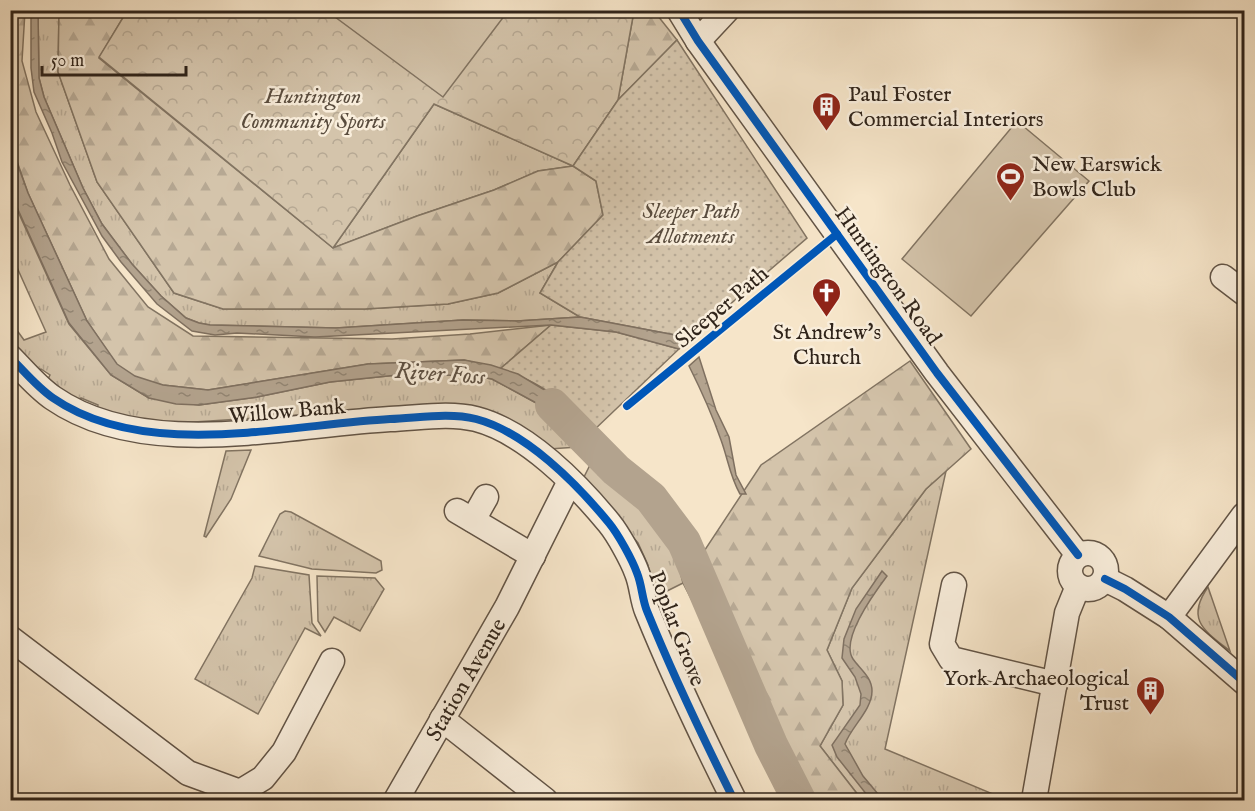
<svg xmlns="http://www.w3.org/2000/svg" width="1255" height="811" font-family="'IM FELL English',serif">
<defs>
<pattern id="grass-tufts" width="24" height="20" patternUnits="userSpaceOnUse" patternTransform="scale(1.5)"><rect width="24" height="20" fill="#d4c4ab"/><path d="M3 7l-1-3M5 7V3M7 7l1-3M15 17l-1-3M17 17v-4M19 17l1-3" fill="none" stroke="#b6a893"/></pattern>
<pattern id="forest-firs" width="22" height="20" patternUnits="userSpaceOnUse" patternTransform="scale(1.5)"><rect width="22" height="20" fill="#d4c4ab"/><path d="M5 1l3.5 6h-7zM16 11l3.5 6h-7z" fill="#b6a893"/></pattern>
<pattern id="park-crowns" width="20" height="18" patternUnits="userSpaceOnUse" patternTransform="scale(1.5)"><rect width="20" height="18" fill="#d4c4ab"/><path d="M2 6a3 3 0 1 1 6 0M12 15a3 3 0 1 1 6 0" fill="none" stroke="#b6a893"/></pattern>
<pattern id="garden-dots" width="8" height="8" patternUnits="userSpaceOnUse" patternTransform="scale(1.5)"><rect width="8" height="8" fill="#d4c4ab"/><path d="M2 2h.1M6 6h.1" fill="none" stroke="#b6a893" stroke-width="1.8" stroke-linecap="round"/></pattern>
<pattern id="water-ripples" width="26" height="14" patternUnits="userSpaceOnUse" patternTransform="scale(1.5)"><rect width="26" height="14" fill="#b3a38e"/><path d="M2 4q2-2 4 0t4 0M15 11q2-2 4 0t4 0" fill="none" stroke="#928573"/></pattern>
</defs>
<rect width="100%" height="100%" fill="#f6e5c9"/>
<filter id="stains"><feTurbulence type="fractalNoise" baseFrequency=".00333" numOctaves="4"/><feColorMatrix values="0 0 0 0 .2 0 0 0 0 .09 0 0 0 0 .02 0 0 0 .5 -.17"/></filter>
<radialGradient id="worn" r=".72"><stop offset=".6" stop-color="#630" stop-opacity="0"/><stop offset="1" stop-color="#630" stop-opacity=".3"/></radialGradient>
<g fill="url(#grass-tufts)" stroke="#827462" stroke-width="1.5">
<path d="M38,11h21l-1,61 39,110 77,111 49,16h142l83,-5 50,-11 60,-31 -18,31 40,24 -63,4 -54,-1 -127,8 -126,-3 -11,-2 -13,-5 -25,-22 -29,-32 -30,-40 -19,-36 -39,-91 -5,-19z"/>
<path d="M434,104l139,62 -35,5 -44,19 -77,26 -84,32z"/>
<path d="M10,194l59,130 42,51 38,23 50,7 58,-8 73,-15 77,-8 68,2 17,3 48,26 44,36 -6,6 -29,2 -19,-11 -169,-27 -198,13 -66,-14 1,-5 -17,-7 -3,3 -30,-22 2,-4 -9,-6 -4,2c-18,-18 -26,-22 -26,-49l13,18 22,-8 -35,-78z"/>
<path d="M251,450l-20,49 -25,38 -2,-1 22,-85z"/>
<path d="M596,453l12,22 17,16 19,13 33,56 6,23 -30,15 -5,-33 -10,-22 -55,-64z"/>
<path d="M946,471l-61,278 108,45 4,6h-135l-42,-54 23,-41 -1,-24 -15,-31 25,-62 74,-99z"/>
<path d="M285,511l6,1 90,49 1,9 -6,3 -64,-4 -53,-13 21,-42z"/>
<path d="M255,566l54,9 3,48 9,13 -16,-8 -47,86 -63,-35 57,-101z"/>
<path d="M317,576l58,2 9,11 -24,42 -26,-14 -9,15 -7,-11z"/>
<path d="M1208,587l22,64c-25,-20 -45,-31 -22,-64z"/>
</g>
<g fill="url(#forest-firs)" stroke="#827462" stroke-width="1.5">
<path d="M11,11h14l-3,50 14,51 34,73 39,74 39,48 45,29 199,3 78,-5 81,-9 -51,44 -36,-9 -96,4 -160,26 -45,-5 -39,-9 -37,-55 -59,-128 -17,-49z"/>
<path d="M59,11h27l5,3 3,-3h33l-28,47 234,190 84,-32 77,-26 44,-19 35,-5 23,15 7,34 -45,47 -60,31 -50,11 -83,5h-142l-49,-16 -77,-111 -39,-110z"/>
<path d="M634,11h20l23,29 -59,60z"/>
<path d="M910,361l61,88 -45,40 -74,99 -25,62 15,31 1,24 -23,41 42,54h-66l-113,-217 78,-118z"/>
</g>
<path fill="url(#park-crowns)" stroke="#827462" stroke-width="1.5" d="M127,11h507l-16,89 -45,66 -139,-62 -101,144 -234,-191z"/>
<g fill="url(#garden-dots)" stroke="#827462" stroke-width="1.5">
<path d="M677,40l130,198 -116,100 -111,-21 -40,-24 18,-31 45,-47 -7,-34 -23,-15 45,-66z"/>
<path d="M551,325l65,7 63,17 -86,82c-6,-6 -10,-13 -16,-18 -21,-19 -50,-36 -77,-44z"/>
</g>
<g fill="#d4c4ab" stroke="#827462" stroke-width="1.5">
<path d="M327,11h181l-65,86z"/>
<path d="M1017,121l72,60 -118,135 -69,-57z"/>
</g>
<g fill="url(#water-ripples)" stroke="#7f7060" stroke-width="1.5">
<path d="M31,11h7l1,67 5,19 39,91 19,36 30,40 29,32 25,22 13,5 11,2 126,3 127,-8 54,1 63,-4 111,21 -12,11 -63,-17 -65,-7 -236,12 -78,-4 -22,2 -23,-4 -35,-27 -36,-42 -19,-26 -40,-74 -10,-29 -18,-41 -3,-24z"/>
<path d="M10,144l18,49 59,128 30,43 18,12 28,9 45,5 160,-26 96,-4 27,5 27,9 35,21 25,19 15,17 -9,10 -44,-36 -48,-26 -17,-3 -68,-2 -77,8 -73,15 -58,8 -23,-1 -27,-6 -38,-23 -42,-52 -58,-129z"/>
<path d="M699,357l17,53 13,27 7,38 10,19h-6c-10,-17 -12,-35 -19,-54 -9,-26 -20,-50 -32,-74z"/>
<path d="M882,571l5,5c-12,16 -47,64 -34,83 7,10 19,18 19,32 0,19 -21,36 -27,53l18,32 20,24h-12l-34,-43 -5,-12 28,-40 1,-11 -6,-17 -13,-19 2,-19 12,-30z"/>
</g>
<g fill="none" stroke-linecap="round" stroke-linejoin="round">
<path stroke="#b3a38e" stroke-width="34" d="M552,405l64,65 35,28 33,44 87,203 28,55"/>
<defs>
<g id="minor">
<path d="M679,10l19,31 239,332 141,182"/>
<path d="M698,41l29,-31"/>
<path d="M1223,277l21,16"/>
<path d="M10,357c14,14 27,30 43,41 91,63 232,27 337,21 28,-1 59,-7 86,0 50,13 101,65 133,104 9,11 23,36 28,50 5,12 5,26 10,38 26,64 56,127 87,189"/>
<path d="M457,511l76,45"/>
<path d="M473,520l13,-23"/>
<circle cx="1088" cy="571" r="18"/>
<path d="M1105,579l20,10 44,28 75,65"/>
<path d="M954,585l-12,59 9,15 104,25"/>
<path d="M1169,617l75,-102"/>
<path d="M10,638l178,135 52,19 23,-14 21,-26 48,-91"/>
<path d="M442,719l103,81"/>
<path d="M396,800l111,-193 63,-126"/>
<path d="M1034,800l33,-187 11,-27"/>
</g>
</defs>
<use href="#minor" stroke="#625446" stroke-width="27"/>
<use href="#minor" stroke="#f9eedc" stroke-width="24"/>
<defs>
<g id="cycleway">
<path d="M679,10l19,31 239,332 141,182"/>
<path d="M10,357c14,14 27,30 43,41 91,63 232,27 337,21 28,-1 59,-7 86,0 50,13 101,65 133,104 9,11 23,36 28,50 5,12 5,26 10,38 26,64 56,127 87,189"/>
<path d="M627,406l210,-172"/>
<path d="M1105,579l20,10 44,28 75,65"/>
</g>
</defs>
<use href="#cycleway" stroke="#f9eedc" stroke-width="11"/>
<use href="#cycleway" stroke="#0057b8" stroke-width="8"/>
</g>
<defs>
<symbol id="building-pin" viewBox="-11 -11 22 30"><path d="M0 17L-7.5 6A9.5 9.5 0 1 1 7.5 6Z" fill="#8f2418" stroke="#f9eedc"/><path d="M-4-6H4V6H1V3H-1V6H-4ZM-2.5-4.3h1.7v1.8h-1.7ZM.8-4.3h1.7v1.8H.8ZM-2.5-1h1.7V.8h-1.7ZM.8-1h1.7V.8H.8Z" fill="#fff"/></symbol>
<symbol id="stadium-pin" viewBox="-11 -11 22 30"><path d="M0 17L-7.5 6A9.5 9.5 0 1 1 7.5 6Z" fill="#8f2418" stroke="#f9eedc"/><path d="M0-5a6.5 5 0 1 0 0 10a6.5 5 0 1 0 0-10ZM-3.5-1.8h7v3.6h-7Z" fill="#fff"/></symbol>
<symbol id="church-pin" viewBox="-11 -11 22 30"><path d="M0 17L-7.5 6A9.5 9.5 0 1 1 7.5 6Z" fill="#8f2418" stroke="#f9eedc"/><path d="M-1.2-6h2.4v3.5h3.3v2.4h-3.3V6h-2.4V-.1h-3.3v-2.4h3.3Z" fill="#fff"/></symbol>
</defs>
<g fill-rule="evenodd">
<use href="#building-pin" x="810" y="90" width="33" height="45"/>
<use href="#stadium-pin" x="994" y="160" width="33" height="45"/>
<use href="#church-pin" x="810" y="276" width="33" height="45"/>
<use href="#building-pin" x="1134" y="674" width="33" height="45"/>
</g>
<g text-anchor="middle" stroke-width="5" stroke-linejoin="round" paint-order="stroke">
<g font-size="22" fill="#30241a" stroke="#f9eedc" text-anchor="start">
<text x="848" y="101">Paul Foster<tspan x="848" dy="25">Commercial Interiors</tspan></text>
<text x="1032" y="171">New Earswick<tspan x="1032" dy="25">Bowls Club</tspan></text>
<text x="827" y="339" text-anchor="middle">St Andrew's<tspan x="827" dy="25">Church</tspan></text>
<text x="1129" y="685" text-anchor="end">York Archaeological<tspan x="1129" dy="25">Trust</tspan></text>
</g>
<g font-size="22" font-style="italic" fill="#594c3e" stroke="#f9eedc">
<text x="313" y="103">Huntington<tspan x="313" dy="25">Community Sports</tspan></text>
<text x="691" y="218">Sleeper Path<tspan x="691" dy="25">Allotments</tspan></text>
</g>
<g font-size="22" fill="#30241a" stroke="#f9eedc">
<text transform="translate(889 275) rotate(54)" y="8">Huntington Road</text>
<text transform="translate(721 306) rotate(-40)" y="8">Sleeper Path</text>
<text transform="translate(287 410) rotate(-5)" y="8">Willow Bank</text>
<text transform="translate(678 628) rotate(69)" y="8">Poplar Grove</text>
<text transform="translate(465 679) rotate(-60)" y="8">Station Avenue</text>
</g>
<g font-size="24" font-style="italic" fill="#5e5043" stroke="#f9eedc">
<text transform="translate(440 373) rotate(4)" y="8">River Foss</text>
</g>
</g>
<rect width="1255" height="811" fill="none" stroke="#f6e5c9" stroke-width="36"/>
<rect x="12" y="12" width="1231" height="787" fill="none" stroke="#30241a" stroke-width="3"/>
<rect x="18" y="18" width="1219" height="775" fill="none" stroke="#30241a" stroke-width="1.5"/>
<path d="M42 66v9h144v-9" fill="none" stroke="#30241a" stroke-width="3"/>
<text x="51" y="66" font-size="18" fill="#30241a" stroke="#f9eedc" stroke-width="4.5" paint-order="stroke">50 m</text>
<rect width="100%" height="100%" filter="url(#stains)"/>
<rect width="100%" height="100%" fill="url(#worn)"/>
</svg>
